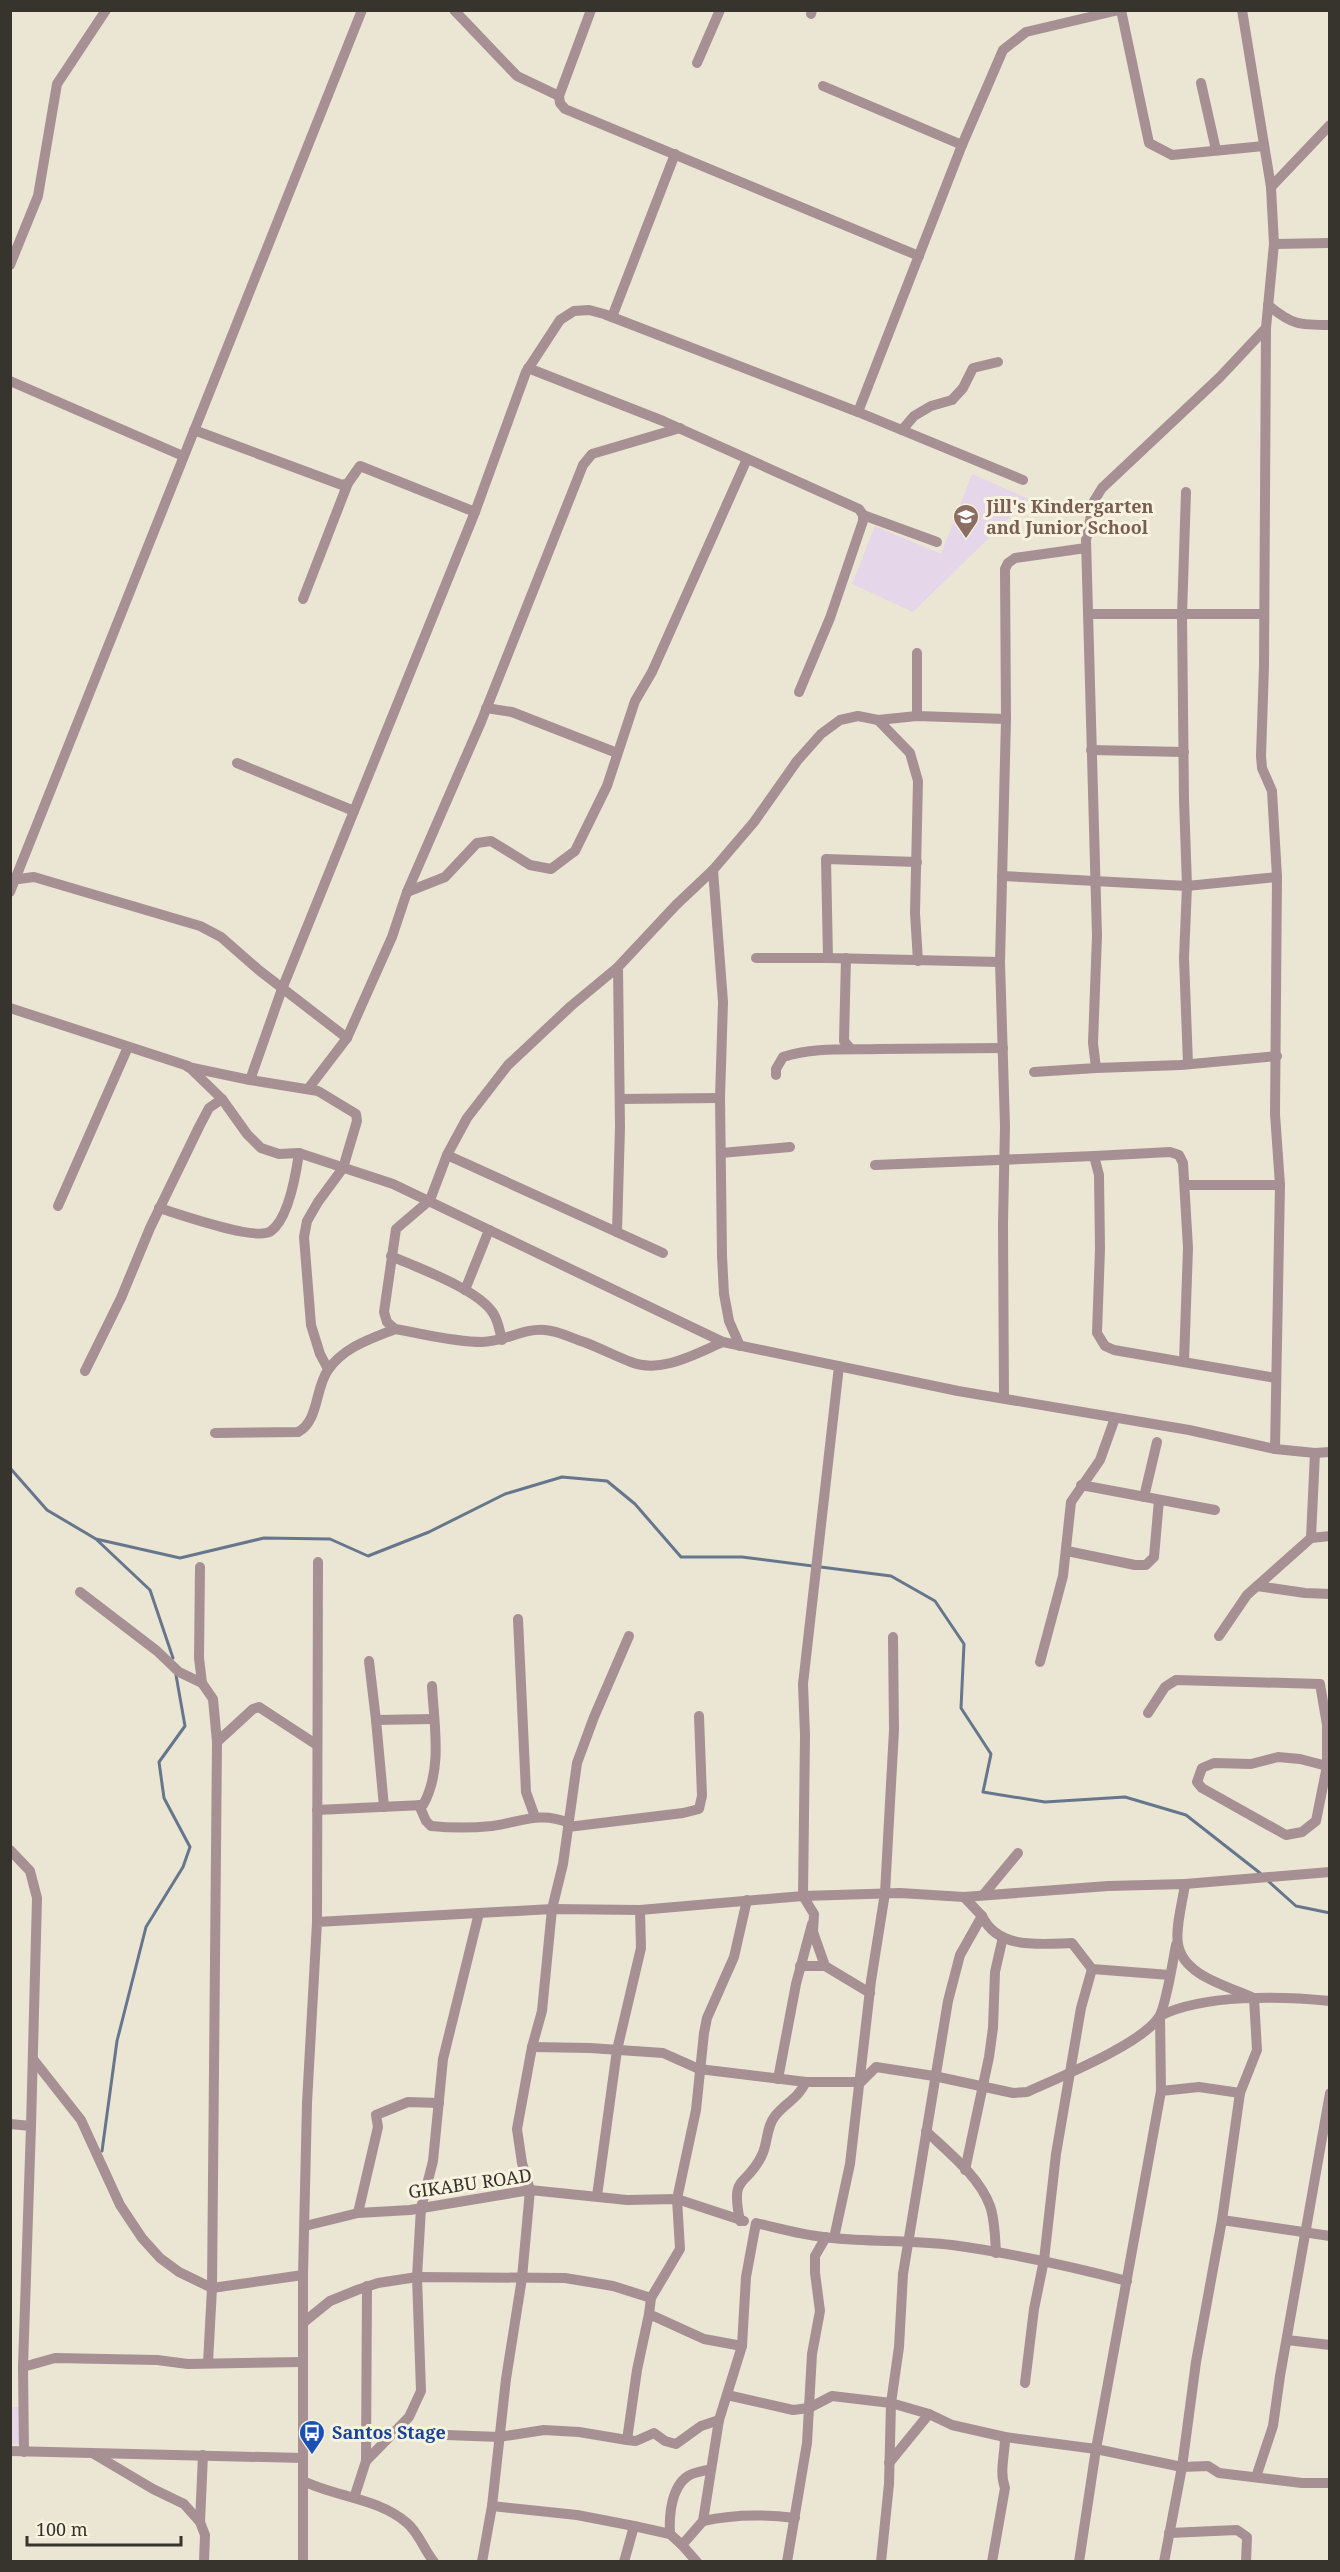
<svg xmlns="http://www.w3.org/2000/svg" width="1340" height="2572" font-family="'Noto Serif',serif">
<rect width="100%" height="100%" fill="#ebe6d3"/>
<g fill="#e5d6e9">
<path d="M972,474l57,25 -116,113 -61,-28 23,-58 66,28z"/>
<path d="M10,2407h9v37h-8z"/>
</g>
<g fill="none" stroke-linecap="round" stroke-linejoin="round">
<g stroke="#66768d" stroke-width="3">
<path d="M10,1468l37,42 49,29 84,19 84,-20 66,1 38,17 61,-24 76,-38 57,-17 45,4 28,23 46,53h61l149,19 44,25 29,43 -3,64 30,46 -8,38 62,10 80,-5 61,18 74,58"/>
<path d="M97,1540l53,50 23,68"/>
<path d="M1267,1880l29,26 34,7"/>
<path d="M102,2151l15,-110 29,-114 37,-60 7,-20 -26,-49 -5,-36 26,-36 -9,-51"/>
</g>
<g stroke="#a69094" stroke-width="10">
<path d="M454,10l63,66 42,20"/>
<path d="M591,10l-32,86 1,7 5,6 354,147"/>
<path d="M1121,10l28,133 23,12 92,-9"/>
<path d="M1242,10l29,177 3,57 -8,84 -2,338 -3,90 1,12 10,23 5,86 -2,237 5,71 -5,264"/>
<path d="M811,14l1,-4"/>
<path d="M697,63l23,-53"/>
<path d="M1201,83l15,67"/>
<path d="M823,86l139,59"/>
<path d="M1271,187l59,-62"/>
<path d="M1274,244l56,-1"/>
<path d="M10,265l28,-69 19,-112 49,-74"/>
<path d="M1268,305c24,20 31,20 62,20"/>
<path d="M612,317l63,-163"/>
<path d="M528,368l135,53 196,88 4,6v6l-33,97 -31,74"/>
<path d="M10,381l173,75"/>
<path d="M858,412l104,-267 41,-95 23,-18 93,-22"/>
<path d="M194,430l148,55 6,-2 12,-17 115,46"/>
<path d="M902,430l12,-14 17,-10 21,-6 11,-12 10,-20 25,-6"/>
<path d="M1186,492l-4,123 2,185 3,86 90,-9"/>
<path d="M863,515l74,27"/>
<path d="M303,599l45,-116"/>
<path d="M1088,614h176"/>
<path d="M917,653v63"/>
<path d="M486,708l26,4 105,41"/>
<path d="M878,720l32,33 8,28 -3,132 3,48"/>
<path d="M1091,750l93,2"/>
<path d="M237,763l117,48"/>
<path d="M917,862l-91,-3 2,99 172,4"/>
<path d="M713,870l10,132 -3,96 2,158 2,38 5,27 11,25"/>
<path d="M1002,876l185,10 -3,72 4,106"/>
<path d="M11,880l23,-3 166,49 21,11 39,34 87,67"/>
<path d="M10,892l352,-882"/>
<path d="M407,892l38,-15 32,-34 14,-2 39,24 21,4 24,-18 32,-65 28,-85 17,-29 95,-213"/>
<path d="M756,958h72"/>
<path d="M846,958l-2,83 5,6"/>
<path d="M10,1008l178,58 34,33 25,35 14,14 18,6 20,-1 94,31 330,158 235,49 231,39 86,19 40,4 15,-1"/>
<path d="M188,1067l62,13 68,11 38,23 1,7 -14,47 -25,34 -11,19 -3,16 7,88 9,29 8,15"/>
<path d="M1096,1068l85,-3 96,-9"/>
<path d="M1034,1072l62,-4 -3,-25 4,-107 -11,-396 8,-39 8,-13 118,-111 46,-49"/>
<path d="M776,1075v-6l7,-12c31,-10 64,-7 96,-8 41,0 83,-1 124,-1"/>
<path d="M250,1080l32,-91 193,-477 51,-140 34,-52 14,-9 15,-1 15,4 254,98 165,68"/>
<path d="M308,1089l39,-51 45,-101 15,-45 74,-170 102,-257 9,-11 88,-26"/>
<path d="M620,1099l100,-1"/>
<path d="M721,1153l69,-6"/>
<path d="M447,1155l216,98"/>
<path d="M1094,1156l76,-4 9,3 4,8 5,85 -4,114"/>
<path d="M875,1165l219,-9 5,19 1,74 -3,84 8,13 9,4 162,28"/>
<path d="M1186,1185h94"/>
<path d="M58,1206l70,-159"/>
<path d="M159,1208c20,6 98,34 112,23 18,-13 25,-57 28,-78"/>
<path d="M617,1232l3,-105 -2,-160"/>
<path d="M391,1256c27,12 87,33 102,57 5,7 7,19 9,27"/>
<path d="M465,1290l24,-60"/>
<path d="M723,1342c-28,12 -62,32 -92,20 -16,-6 -31,-14 -47,-20 -13,-4 -25,-11 -39,-12 -22,-2 -41,12 -63,12 -28,0 -58,-8 -87,-13l-8,-7 -3,-10 12,-83 34,-29 17,-45 20,-37 41,-53 63,-59 47,-39 58,-62 37,-35 41,-48 43,-61 24,-27 19,-14 18,-4 20,4 39,-4 89,3"/>
<path d="M85,1371l36,-73 29,-70 49,-101 10,-19 13,-9"/>
<path d="M1004,1398l-1,-174 2,-98 -5,-164 6,-243 -1,-150 3,-6 7,-5 71,-10"/>
<path d="M215,1433l83,-1c21,-11 17,-44 30,-62 16,-23 42,-31 67,-41"/>
<path d="M1081,1485l134,25"/>
<path d="M1144,1497l13,-55"/>
<path d="M1311,1538l19,-2"/>
<path d="M1067,1551l68,14h11l8,-8 5,-57"/>
<path d="M200,1567l-1,91 3,25"/>
<path d="M1257,1586l48,7 25,1"/>
<path d="M80,1592l77,59 22,21 23,11 11,16 4,43 -5,546 -4,75"/>
<path d="M518,1619l8,173 9,25"/>
<path d="M1219,1636l28,-41 64,-57 4,-85"/>
<path d="M369,1661l7,59"/>
<path d="M1040,1662l23,-86 8,-74 29,-42 15,-42"/>
<path d="M1148,1713l17,-26 11,-7 144,4 7,41v41l-11,55 -14,11 -16,3 -84,-47 -5,-6 5,-14 12,-5 37,1 27,-7 22,2 27,7h3"/>
<path d="M217,1742l36,-33 6,-2 58,38"/>
<path d="M419,1805l7,16 5,5c20,2 41,2 61,0 30,-4 47,-15 77,-3"/>
<path d="M384,1807l-8,-87 58,-1"/>
<path d="M317,1810l106,-5c20,-35 11,-81 9,-119"/>
<path d="M568,1827l115,-14 16,-4 3,-13 -3,-80"/>
<path d="M10,1850l20,21 7,27 -6,228"/>
<path d="M1185,1884l145,-12"/>
<path d="M984,1894l34,-41"/>
<path d="M982,1916c16,34 58,28 90,27l20,26 78,6"/>
<path d="M317,1922l1,-360"/>
<path d="M800,1966h25"/>
<path d="M870,1993l-45,-27 -12,-34 1,-18 -11,-18 97,-3 64,4 144,-11 77,-2c-2,16 -10,44 -7,60 5,32 50,42 76,54l3,52 -17,43 -18,127 -26,142 -14,105 -18,95"/>
<path d="M532,2047l58,1 73,5 36,16 107,13"/>
<path d="M33,2059l48,61 39,85 22,33 18,20 19,14 33,16 91,-13"/>
<path d="M778,2079l18,-95 16,-60"/>
<path d="M1161,2091l-1,-75c43,-22 121,-20 170,-15"/>
<path d="M10,2124l21,2 -8,241 1,85"/>
<path d="M926,2131c22,21 53,45 64,75 5,14 5,32 6,47"/>
<path d="M965,2170l24,-113 4,-29 2,-56 8,-35"/>
<path d="M597,2196l20,-146 24,-102 -1,-38"/>
<path d="M358,2213l20,-86 -2,-12 32,-13 31,1"/>
<path d="M1222,2220l108,16"/>
<path d="M740,2221c-10,-49 6,-32 22,-66 6,-12 4,-28 13,-39 12,-15 21,-15 31,-34h55l15,-15 58,9 79,17 14,-1c31,-14 115,-48 132,-75 7,-11 14,-57 17,-72"/>
<path d="M305,2226l53,-13 52,-3 120,-20 97,10 50,-1 67,22"/>
<path d="M834,2238l16,-74 21,-183 14,-88 9,-163 -1,-93"/>
<path d="M649,2314l-12,56 -10,70 9,1 18,-8 11,8 11,3 25,-18 18,-6"/>
<path d="M304,2322l26,-21 27,-11 21,-7 39,-6 148,1 48,8 38,12"/>
<path d="M1287,2340l43,5"/>
<path d="M742,2346l-38,-7 -55,-25 2,-16 29,-49 -3,-50 19,-89 8,-77 3,-15 27,-61 13,-57"/>
<path d="M23,2367l32,-9 102,2 31,4 115,-2"/>
<path d="M1025,2383l9,-74 10,-49 12,-106 25,-146 11,-39"/>
<path d="M727,2395l66,15 16,-2 23,-12 59,7 38,11 23,11 53,12 91,12 86,18 26,-1 11,7 83,10h28"/>
<path d="M394,2433l105,4 45,-7 35,2 48,8"/>
<path d="M10,2451l293,7"/>
<path d="M94,2454l59,35 31,15 16,18 5,13 -1,27"/>
<path d="M366,2461l1,-175"/>
<path d="M889,2463l40,-49"/>
<path d="M1256,2477l17,-51 7,-50 50,-283"/>
<path d="M303,2481c33,16 75,17 104,42 12,10 17,27 27,39"/>
<path d="M354,2498l12,-37 43,-44 12,-26 -4,-114 4,-69 12,-47 10,-102 36,-146"/>
<path d="M492,2506l85,9 57,11 36,8 12,11"/>
<path d="M703,2521c31,-7 61,-7 92,-3"/>
<path d="M200,2522l3,-67"/>
<path d="M1169,2533l68,-3 10,7 -1,25"/>
<path d="M670,2534c-1,-18 1,-47 18,-58 6,-4 16,-5 23,-7"/>
<path d="M303,2562v-287l4,-172 10,-181 235,-13 88,1 163,-14 2,-161 -2,-51 36,-318"/>
<path d="M482,2562l10,-56 14,-127 16,-101 8,-88 -8,-27 -5,-34 15,-82 10,-36 10,-102 11,-45 14,-101 17,-46 35,-81"/>
<path d="M624,2562l10,-36"/>
<path d="M697,2562l-15,-17 21,-24 16,-101 23,-74 4,-69 10,-54c25,6 50,13 76,15 40,4 80,2 120,7 59,8 117,21 175,36"/>
<path d="M787,2562l20,-119 5,-89 8,-43 -5,-38v-17l11,-19"/>
<path d="M881,2562l8,-78 2,-81 8,-56 4,-73 45,-273 12,-46 22,-39 -18,-19"/>
<path d="M992,2562l13,-74c-6,-16 0,-33 0,-51"/>
<path d="M1079,2562l17,-113 65,-358 38,-4 41,6"/>
</g>
</g>
<defs>
<symbol id="school-pin" viewBox="-11 -11 22 30"><path d="M0 17L-7.5 6A9.5 9.5 0 1 1 7.5 6Z" fill="#8d6e63" stroke="#f8f3e0"/><path d="M0-5L7-2L0 1L-7-2ZM-4 1L0 2.5L4 1V4Q0 6-4 4Z" fill="#fff"/></symbol>
<symbol id="bus-pin" viewBox="-11 -11 22 30"><path d="M0 17L-7.5 6A9.5 9.5 0 1 1 7.5 6Z" fill="#1a4fb4" stroke="#f8f3e0"/><path d="M-5-6H5V4H4V6H2V4H-2V6H-4V4H-5ZM-3.5-4V0h7V-4ZM-3.5 1.2v1.5H-2V1.2ZM2 1.2v1.5H3.5V1.2Z" fill="#fff"/></symbol>
</defs>
<g fill-rule="evenodd">
<use href="#school-pin" x="951" y="502" width="30" height="40"/>
<use href="#bus-pin" x="297" y="2418" width="30" height="40"/>
</g>
<g text-anchor="middle" stroke-width="6" stroke-linejoin="round" paint-order="stroke">
<g font-size="18" font-weight="bold" fill="#785e54" stroke="#f8f3e0" text-anchor="start">
<text x="986" y="513">Jill's Kindergarten<tspan x="986" dy="21">and Junior School</tspan></text>
</g>
<g font-size="18" fill="#36342c" stroke="#f8f3e0">
<text transform="translate(470 2184) rotate(-8)" y="6">GIKABU ROAD</text>
</g>
<g font-size="18" font-weight="bold" fill="#164399" stroke="#f8f3e0" text-anchor="start">
<text x="332" y="2439">Santos Stage</text>
</g>
</g>
<rect width="1340" height="2572" fill="none" stroke="#36342c" stroke-width="24"/>
<path d="M27 2536v9h154v-9" fill="none" stroke="#36342c" stroke-width="3"/>
<text x="36" y="2536" font-size="18" fill="#36342c" stroke="#f8f3e0" stroke-width="4.5" paint-order="stroke">100 m</text>
</svg>
